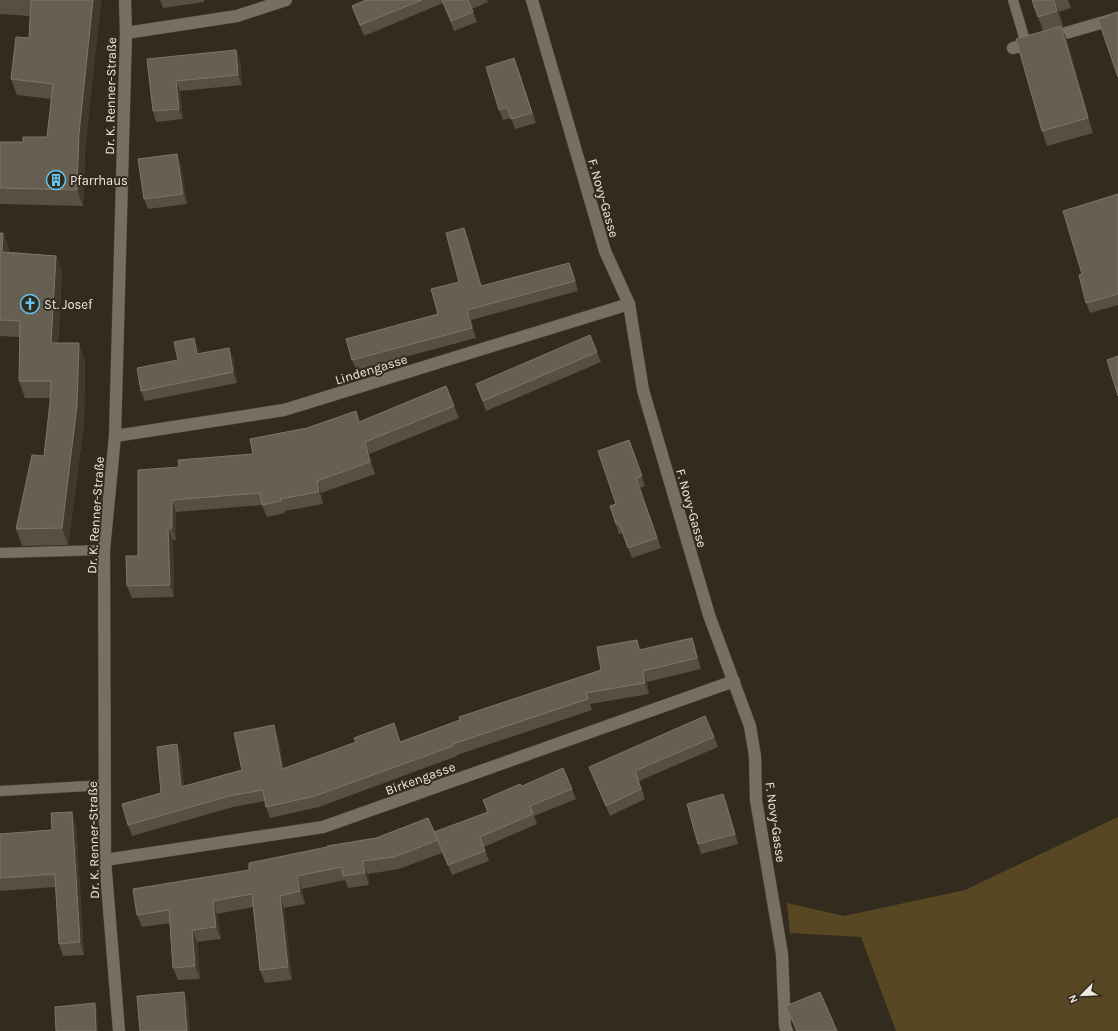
<svg xmlns="http://www.w3.org/2000/svg" width="1118" height="1031" font-family="Karla,sans-serif">
<rect width="100%" height="100%" fill="#332c1e"/>
<path fill="#584723" d="M1118,817v214h-222l-35,-94 -71,-4 -3,-30 57,13 121,-26z"/>
<g fill="none" stroke-linecap="round" stroke-linejoin="round">
<defs>
<g id="lane">
<path d="M1013,0l11,37"/>
<path d="M0,553l104,-3"/>
<path d="M0,791l105,-6"/>
</g>
<g id="street">
<path d="M532,0l73,251 24,53 14,86 66,225 41,111 5,30 1,44 26,154 3,72 2,5"/>
<path d="M126,33l111,-17 49,-16"/>
<path d="M1013,48l105,-30"/>
<path d="M115,436l169,-26 345,-106"/>
<path d="M105,860l218,-33 411,-146"/>
<path d="M119,1031l-14,-171 -1,-310 11,-114 11,-403 -1,-33"/>
</g>
</defs>
<use href="#lane" stroke="#4e483c" stroke-width="11"/>
<use href="#street" stroke="#4e483c" stroke-width="13"/>
<use href="#lane" stroke="#776f5f" stroke-width="10"/>
<use href="#street" stroke="#776f5f" stroke-width="12"/>
</g>
<g fill="#575041">
<path d="M0,0h101l-16,149 -2,57 -83,-2v-62h23l24,-5 4,-38 -34,-4 -6,-16 18,-41 1,-22 -30,-2z"/>
<path d="M160,0h44v2l-41,6z"/>
<path d="M366,0h121l1,2 -16,7 5,13 -23,9 -11,-28 -79,33 -12,-30z"/>
<path d="M1032,0h36l3,8 -12,4 4,14h-2l6,14 26,93 -46,13 -5,-15 1,-100z"/>
<path d="M236,50l4,10 2,25 -62,6 3,28 -27,3 -3,-11 -6,-52z"/>
<path d="M518,68l18,55 -21,6 -4,-11 -8,2 -4,-10z"/>
<path d="M181,164l6,40 -39,5 -4,-10z"/>
<path d="M1118,194v111l-28,8 -4,-10z"/>
<path d="M0,233h3l6,17v2l47,4 6,16 -4,71 27,17 -1,63 -16,122 -46,1 -6,-17 28,-73 6,-58h-25l-6,-17v-44l-19,-1z"/>
<path d="M468,238l13,48 88,-23 4,9 5,19 -107,29 5,18 -120,32 -4,-10 86,-46 21,-32z"/>
<path d="M198,348l1,6 34,4 4,25 -92,18 -4,-10 37,-31z"/>
<path d="M597,352l4,10 -115,49 -10,-27z"/>
<path d="M454,406l5,12 -90,36 6,20 -54,19 2,11 -38,7v2l-18,4 -5,-12 -86,7v28h-3l1,57 -42,1 -5,-12 11,-30 41,-89 74,-13 107,-33z"/>
<path d="M629,440l16,46 -5,2 21,60 -29,10 -9,-25 -4,1 -9,-28 6,-2z"/>
<path d="M692,638l4,11 5,20 -54,13 2,12 -59,10 2,6 -135,45v1l-138,51 -49,11 -4,-11 -1,-6 -32,6 -101,29 -4,-11 33,-32 20,-38 3,31 58,-16 36,-34 6,33 116,-27 201,-72 36,-30 4,10z"/>
<path d="M714,737l4,10 -79,34 6,18 -35,17 -21,-49z"/>
<path d="M522,786l50,3 4,10 -42,17 3,8 -53,23 5,14 -37,14 -13,-32 3,10 -43,16 -31,5 1,11 -21,3 -3,-8 -43,9 3,15 -21,4 8,72 -27,3 -5,-13 -7,-63 -36,7 4,25 -24,3 3,37 -22,1 -5,-12 -3,-45 -28,4 -5,-12 112,-45 127,-32 61,1 50,-27 -4,-12z"/>
<path d="M723,794l4,10 11,40 -37,10 -3,-10z"/>
<path d="M76,825l8,130 -21,1 -4,-12 -4,-57 -55,4v-57l52,-4z"/>
<path d="M786,1006l51,25h-41z"/>
</g>
<g fill="#413a2c">
<path d="M93,0h8l-16,149 -2,57 -6,-16 2,-57z"/>
<path d="M1054,0l5,12 4,14 -6,-15z"/>
<path d="M1061,26l6,14 26,93 -5,-15z"/>
<path d="M236,50l4,10 2,25 -4,-10z"/>
<path d="M176,81l4,10 3,28 -4,-10z"/>
<path d="M177,154l4,10 6,40 -4,-10z"/>
<path d="M464,228l4,10 16,58 -3,-10z"/>
<path d="M3,233l6,17 -1,19 -6,-17z"/>
<path d="M56,256l6,16 -5,87 -6,-16z"/>
<path d="M569,263l4,9 5,19 -3,-10z"/>
<path d="M467,310l4,10 5,18 -4,-10z"/>
<path d="M194,338l4,10 3,17 -4,-11z"/>
<path d="M79,343l6,17 -1,63 -16,122 -6,-17z"/>
<path d="M229,348l4,10 4,25 -4,-11z"/>
<path d="M365,442l4,12 6,20 -5,-12z"/>
<path d="M317,481l4,12 2,11 -4,-12z"/>
<path d="M172,500l4,12v28l-4,-12z"/>
<path d="M168,528l5,12 1,57 -4,-12z"/>
<path d="M692,638l4,11 5,20 -4,-11z"/>
<path d="M637,640l4,11 -2,-1z"/>
<path d="M643,671l4,11 2,12 -4,-11z"/>
<path d="M274,725l4,11 8,44 -4,-11z"/>
<path d="M177,744l4,11 4,43 -4,-11z"/>
<path d="M723,794l4,10 11,40z"/>
<path d="M72,812l4,13 8,130 -4,-13z"/>
<path d="M363,861l5,13 1,11 -4,-12z"/>
<path d="M297,876l5,13 3,15 -5,-13z"/>
<path d="M280,896l4,12 8,72 -4,-13z"/>
<path d="M213,901l4,13 4,25 -5,-12z"/>
<path d="M192,930l5,12 3,37 -5,-13z"/>
<path d="M184,992l4,10 2,29h-3z"/>
<path d="M95,1003l2,6 1,22h-2z"/>
</g>
<g fill="#676052" stroke="#7c7669">
<path d="M31,0h62l-14,133 -2,57 -77,-2v-46h23v-5h24l6,-53 -42,-5 5,-42 13,1z"/>
<path d="M366,0h56l-62,25 -8,-19z"/>
<path d="M442,0h26l5,12 -22,9z"/>
<path d="M1032,0h22l3,11 -19,6z"/>
<path d="M1118,12v65l-20,-58z"/>
<path d="M1061,26l27,92 -46,13 -26,-92z"/>
<path d="M236,50l2,25 -62,6 3,28 -26,2 -6,-52z"/>
<path d="M514,58l18,55 -21,6 -4,-12 -8,3 -13,-43z"/>
<path d="M177,154l6,40 -39,5 -6,-40z"/>
<path d="M1118,194v100l-32,9 -7,-28 3,-1 -19,-63z"/>
<path d="M464,228l17,58 88,-23 6,18 -108,29 5,18 -120,32 -6,-21 92,-25 -7,-25 28,-7 -13,-49z"/>
<path d="M0,233h3l-1,19 54,4 -5,87h28l-2,63 -15,122 -46,1 16,-74 12,1 6,-53 1,-22h-32l1,-60 -20,-1z"/>
<path d="M590,335l7,17 -114,49 -7,-17z"/>
<path d="M194,338l3,16 32,-6 4,24 -92,19 -4,-23 41,-8 -4,-18z"/>
<path d="M1118,356v40l-11,-36z"/>
<path d="M446,386l8,20 -89,36 5,20 -53,19 2,11 -39,7 1,2 -19,4 -2,-12 -88,7v28h-4l2,57 -43,1 -1,-30h12v-86l41,-3 -1,-7 75,-6 -3,-15 57,-11 49,-17 3,11z"/>
<path d="M629,440l13,36 -6,2 21,60 -29,10 -9,-25 -3,1 -6,-18 6,-2 -18,-53z"/>
<path d="M692,638l5,20 -54,13 2,12 -59,10 2,6 -135,45v2l-138,50 -49,11 -3,-17 -34,6 -101,29 -6,-21 39,-11 -4,-46 20,-3 4,43 61,-17 -8,-37 40,-8 8,44 74,-27 -2,-4 40,-15 6,19 60,-22 -1,-3 142,-47 -4,-23 40,-7 2,10z"/>
<path d="M705,716l9,21 -79,34 6,18 -35,17 -17,-39z"/>
<path d="M563,768l9,21 -42,17 3,8 -53,23 5,14 -37,14 -14,-33 54,-20 -5,-12 37,-16 2,2z"/>
<path d="M723,794l12,40 -37,10 -11,-40z"/>
<path d="M72,812l8,130 -21,2 -4,-70 -55,4v-44l52,-4 -1,-17z"/>
<path d="M428,818l10,22 -44,17 -31,4 2,12 -22,3 -1,-9 -45,9 3,15 -20,5 8,71 -28,3 -8,-76 -39,7 3,26 -24,3 3,36 -22,2 -4,-58 -32,5 -4,-26 116,-19v-7l78,-16v-1l49,-8z"/>
<path d="M184,992l3,39h-47l-3,-35z"/>
<path d="M820,992l17,39h-40l-11,-25z"/>
<path d="M95,1003l1,28h-40l-1,-24z"/>
</g>
<defs>
<symbol id="building-ring" viewBox="-11 -11 22 22"><circle r="9.5" fill="#332c1e" stroke="#65c5ef" stroke-width="1.5"/><path d="M-4-6H4V6H1V3H-1V6H-4ZM-2.5-4.3h1.7v1.8h-1.7ZM.8-4.3h1.7v1.8H.8ZM-2.5-1h1.7V.8h-1.7ZM.8-1h1.7V.8H.8Z" fill="#65c5ef"/></symbol>
<symbol id="church-ring" viewBox="-11 -11 22 22"><circle r="9.5" fill="#332c1e" stroke="#65c5ef" stroke-width="1.5"/><path d="M-1.2-6h2.4v3.5h3.3v2.4h-3.3V6h-2.4V-.1h-3.3v-2.4h3.3Z" fill="#65c5ef"/></symbol>
</defs>
<g fill-rule="evenodd">
<use href="#building-ring" x="45" y="169" width="22" height="22"/>
<use href="#church-ring" x="19" y="293" width="22" height="22"/>
</g>
<g text-anchor="middle" stroke-width="4" stroke-linejoin="round" paint-order="stroke">
<g font-size="13" fill="#f0ebe2" stroke="#332c1e">
<text transform="translate(110 96) rotate(-89)" y="5">Dr. K. Renner-Straße</text>
<text transform="translate(604 198) rotate(74)" y="5">F. Novy-Gasse</text>
<text transform="translate(371 369) rotate(-17)" y="5">Lindengasse</text>
<text transform="translate(692 508) rotate(74)" y="5">F. Novy-Gasse</text>
<text transform="translate(95 515) rotate(-86)" y="5">Dr. K. Renner-Straße</text>
<text transform="translate(420 778) rotate(-20)" y="5">Birkengasse</text>
<text transform="translate(776 822) rotate(82)" y="5">F. Novy-Gasse</text>
<text transform="translate(93 840) rotate(-91)" y="5">Dr. K. Renner-Straße</text>
</g>
<g font-size="13" fill="#f0ebe2" stroke="#332c1e" text-anchor="start">
<text x="70" y="185">Pfarrhaus</text>
<text x="44" y="309">St. Josef</text>
</g>
</g>
<g transform="translate(1082 995) rotate(246)" stroke="#332c1e" stroke-width="3" paint-order="stroke">
<path d="M0-3L7 15L0 10L-7 15Z" fill="#f0ebe2"/>
<text y="-6" font-size="11" font-weight="bold" text-anchor="middle" fill="#f0ebe2">N</text>
</g>
</svg>
